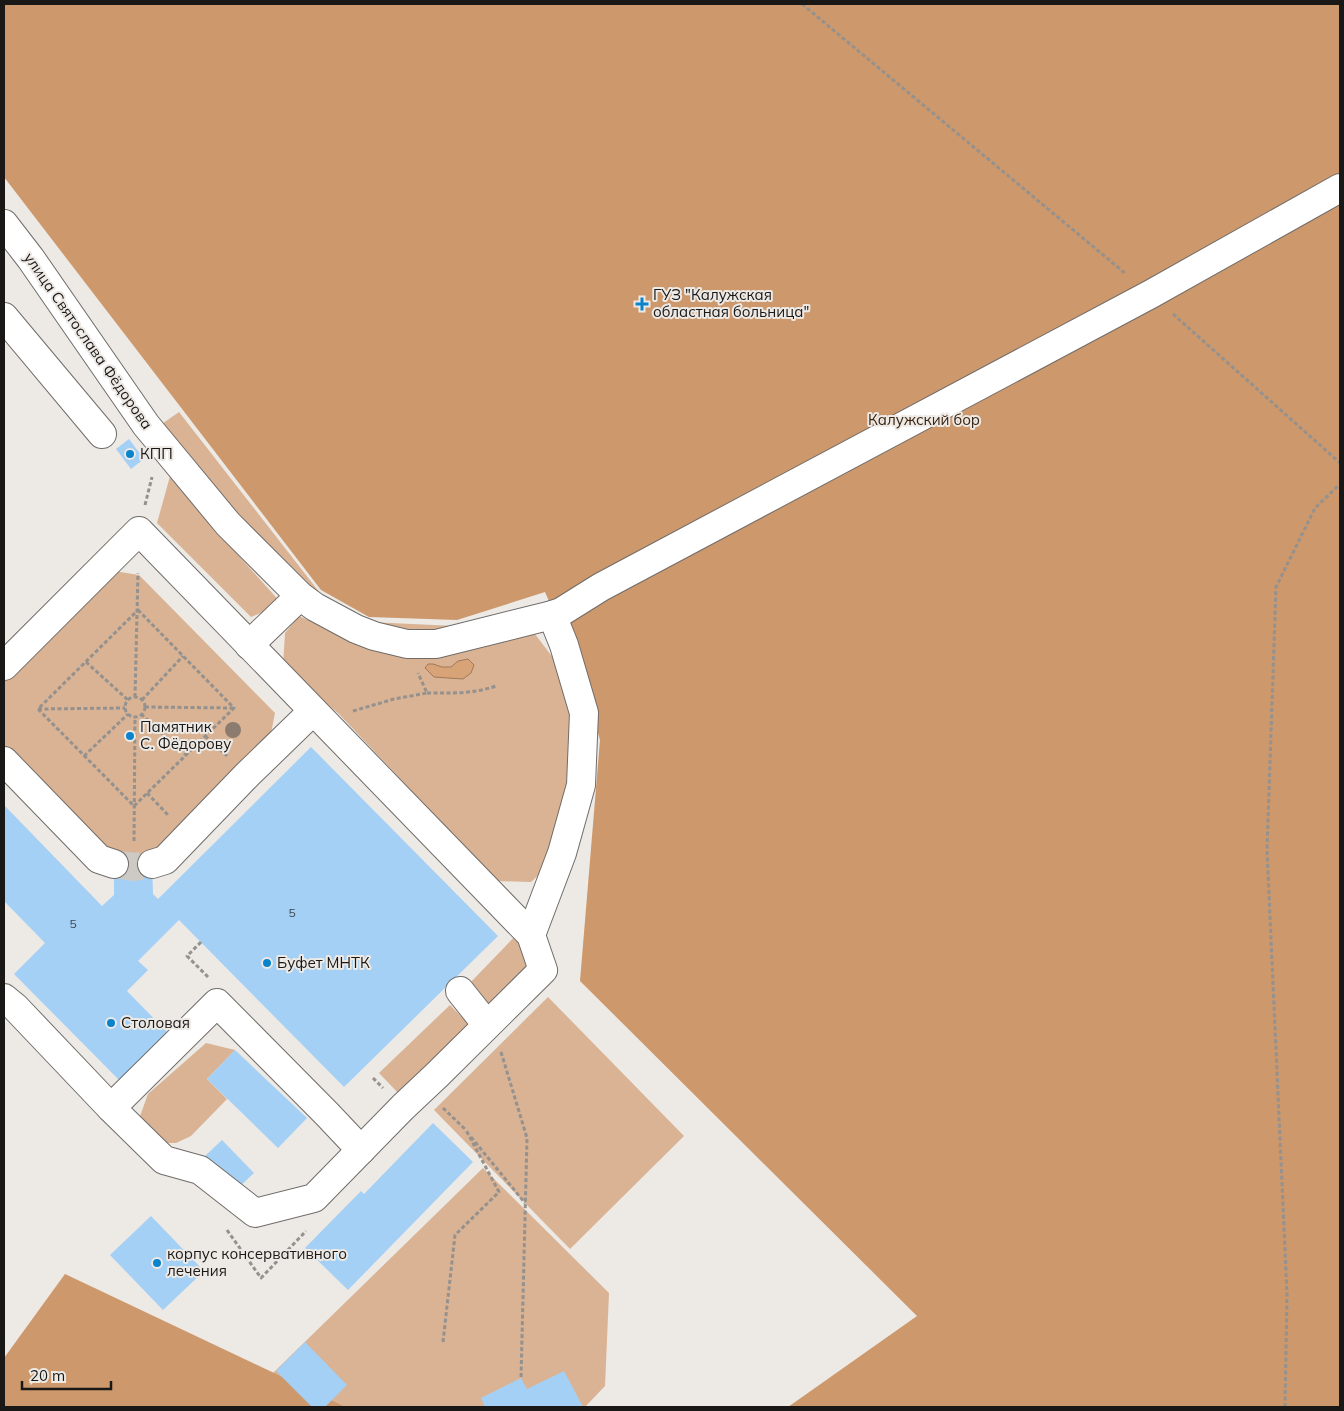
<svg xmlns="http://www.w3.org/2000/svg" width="1344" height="1411" font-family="Mulish,sans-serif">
<rect width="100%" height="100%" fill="#ede9e5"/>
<g fill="#d9b393">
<path d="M179,412l141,181 49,29 86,4 -47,16 -105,-43 -144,-173z"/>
<path d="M174,462l55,83 53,59 -31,13 -94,-94z"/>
<path d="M114,571l25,4 136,138 -5,25 -121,122 -60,-3 -85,-87v-89z"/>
<path d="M299,616l65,28 75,5 96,-15 34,45 2,51 -5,55 -4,68 -31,29 -34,-1 -158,-167 -56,-48 2,-33z"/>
<path d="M524,927l15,30 -50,50 -21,-22z"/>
<path d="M548,997l136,139 -114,113 -136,-139z"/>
<path d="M450,1005l23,24 -71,68 -23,-24z"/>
<path d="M206,1043l29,7 -28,29 20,20 -36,37 -15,7h-13l-24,-24 9,-25z"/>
<path d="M483,1168l126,125 -4,93 -20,21h-239l-73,-34z"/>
</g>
<g fill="#cd986b">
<path d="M4,4h1336v1403h-552l129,-91 -337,-335 20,-241 -17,-61 -38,-87 -88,28 -88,-3 -48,-27 -317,-413z"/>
<path d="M65,1274l281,133h-342v-49z"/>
</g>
<path fill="#d8a376" stroke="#9f795a" d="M468,659l6,6 -3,8 -8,6 -29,-2 -9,-9 3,-4h5l9,3h9l7,-6z"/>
<g fill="#a4d0f5">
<path d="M129,439l15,20 -13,10 -15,-20z"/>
<path d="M311,747l187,189 -154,151 -165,-167 -41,41 10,9 -21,21 47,48 -48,48 -112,-113 31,-31 -41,-42v-96l98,101 12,-11v-31l-10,2 30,-14 5,14 13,-2 1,30 5,5z"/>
<path d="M235,1050l72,68 -29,30 -71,-69z"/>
<path d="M433,1123l40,39 -125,128 -43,-42 56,-57 3,3z"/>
<path d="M222,1140l32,33 -19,18 -32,-33z"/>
<path d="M151,1216l53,55 -41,39 -53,-55z"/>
<path d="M305,1342l42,43 -22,22h-13l-36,-36z"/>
<path d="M564,1371l19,36h-98l-4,-9 40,-20 6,11z"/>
</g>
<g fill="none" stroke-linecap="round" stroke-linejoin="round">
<path stroke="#cdcac6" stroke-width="28" stroke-dasharray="28 14" stroke-linecap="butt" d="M114,864l20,3 18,-3"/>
<defs>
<g id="minor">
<path d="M4,224l27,35 115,166 82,99 72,72 15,11 41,22 18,7 33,8h29l116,-29 9,-3 40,-25 550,-293 189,-106"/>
<path d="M4,317l98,117"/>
<path d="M249,645l51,-49"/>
<path d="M4,666l135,-135 392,404 12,35 -106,105 -34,32 -89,91 -59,15 -55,-43 -36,-10 -53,-52 -96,-101 -11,-9"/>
<path d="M4,761l95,98 15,5"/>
<path d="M152,864l13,-4 82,-85 66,-64"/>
<path d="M531,935l31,-82 19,-68 3,-72 -20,-68 -12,-30"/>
<path d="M460,991l27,34"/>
<path d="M111,1108l106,-105 110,111 34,36"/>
</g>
</defs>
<use href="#minor" stroke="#706c69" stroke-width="30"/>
<g stroke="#94918e" stroke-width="3" stroke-dasharray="4 2.5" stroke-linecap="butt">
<path d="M802,4l324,270"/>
<path d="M1173,314l167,149"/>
<path d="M145,505l7,-28"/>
<path d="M138,610l96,98 -100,98 -96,-97z"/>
<path d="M86,662l42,38"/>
<path d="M427,693c24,0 46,1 69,-7"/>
<path d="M135,697l3,-124"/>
<circle cx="135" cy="707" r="10"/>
<path d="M142,700l41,-44"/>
<path d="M145,707l88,1"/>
<path d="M38,709l87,-1"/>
<path d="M353,711l41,-12 33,-6 -9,-20"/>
<path d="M141,714l45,41"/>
<path d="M205,736l22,20"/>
<path d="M84,756l44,-42"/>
<path d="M147,793l22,23"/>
<path d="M134,841l1,-125"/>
<path d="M201,942l-14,14 21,21"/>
<path d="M501,1052l26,86 -6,240"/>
<path d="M373,1078l10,10"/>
<path d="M443,1108l23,22"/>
<path d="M471,1137l54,66"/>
<path d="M227,1230l34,48 45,-47"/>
<path d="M443,1342l12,-107 44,-43 -33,-62"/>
<path d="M1285,1407l2,-113 -20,-444 9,-263 39,-79 25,-24"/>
</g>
<use href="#minor" stroke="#fff" stroke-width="28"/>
</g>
<circle fill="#8b7c6f" cx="233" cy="730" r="8"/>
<g fill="#0984cc" stroke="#ede9e5" stroke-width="2">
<path d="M639.5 296.5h5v5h5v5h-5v5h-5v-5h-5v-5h5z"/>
<circle cx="130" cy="454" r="5"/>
<circle cx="130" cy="736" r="5"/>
<circle cx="267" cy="963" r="5"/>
<circle cx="111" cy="1023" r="5"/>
<circle cx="157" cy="1263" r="5"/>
</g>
<g text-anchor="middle" stroke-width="4" stroke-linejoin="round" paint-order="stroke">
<g font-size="12" fill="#3c464e">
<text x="292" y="917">5</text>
<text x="73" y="928">5</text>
</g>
<g font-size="15" fill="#1a1817" stroke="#ede9e5" text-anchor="start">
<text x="653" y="300">ГУЗ "Калужская<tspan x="653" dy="17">областная больница"</tspan></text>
<text x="140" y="459">КПП</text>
<text x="140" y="732">Памятник<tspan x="140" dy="17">С. Фёдорову</tspan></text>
<text x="277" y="968">Буфет МНТК</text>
<text x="121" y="1028">Столовая</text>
<text x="167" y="1259">корпус консервативного<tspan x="167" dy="17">лечения</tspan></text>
</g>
<g font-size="15" fill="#1a1817" stroke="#ede9e5">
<text transform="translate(88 341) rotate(55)" y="5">улица Святослава Фёдорова</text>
</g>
<g font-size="15" fill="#3a230f" stroke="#ede9e5">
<text x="924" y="425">Калужский бор</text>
</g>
</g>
<rect width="1344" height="1411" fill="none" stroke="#1a1817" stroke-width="10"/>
<path d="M22 1381v8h89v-8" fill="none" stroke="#1a1817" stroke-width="2.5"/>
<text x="30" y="1381" font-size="15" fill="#1a1817" stroke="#ede9e5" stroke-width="4" paint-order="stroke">20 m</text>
</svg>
